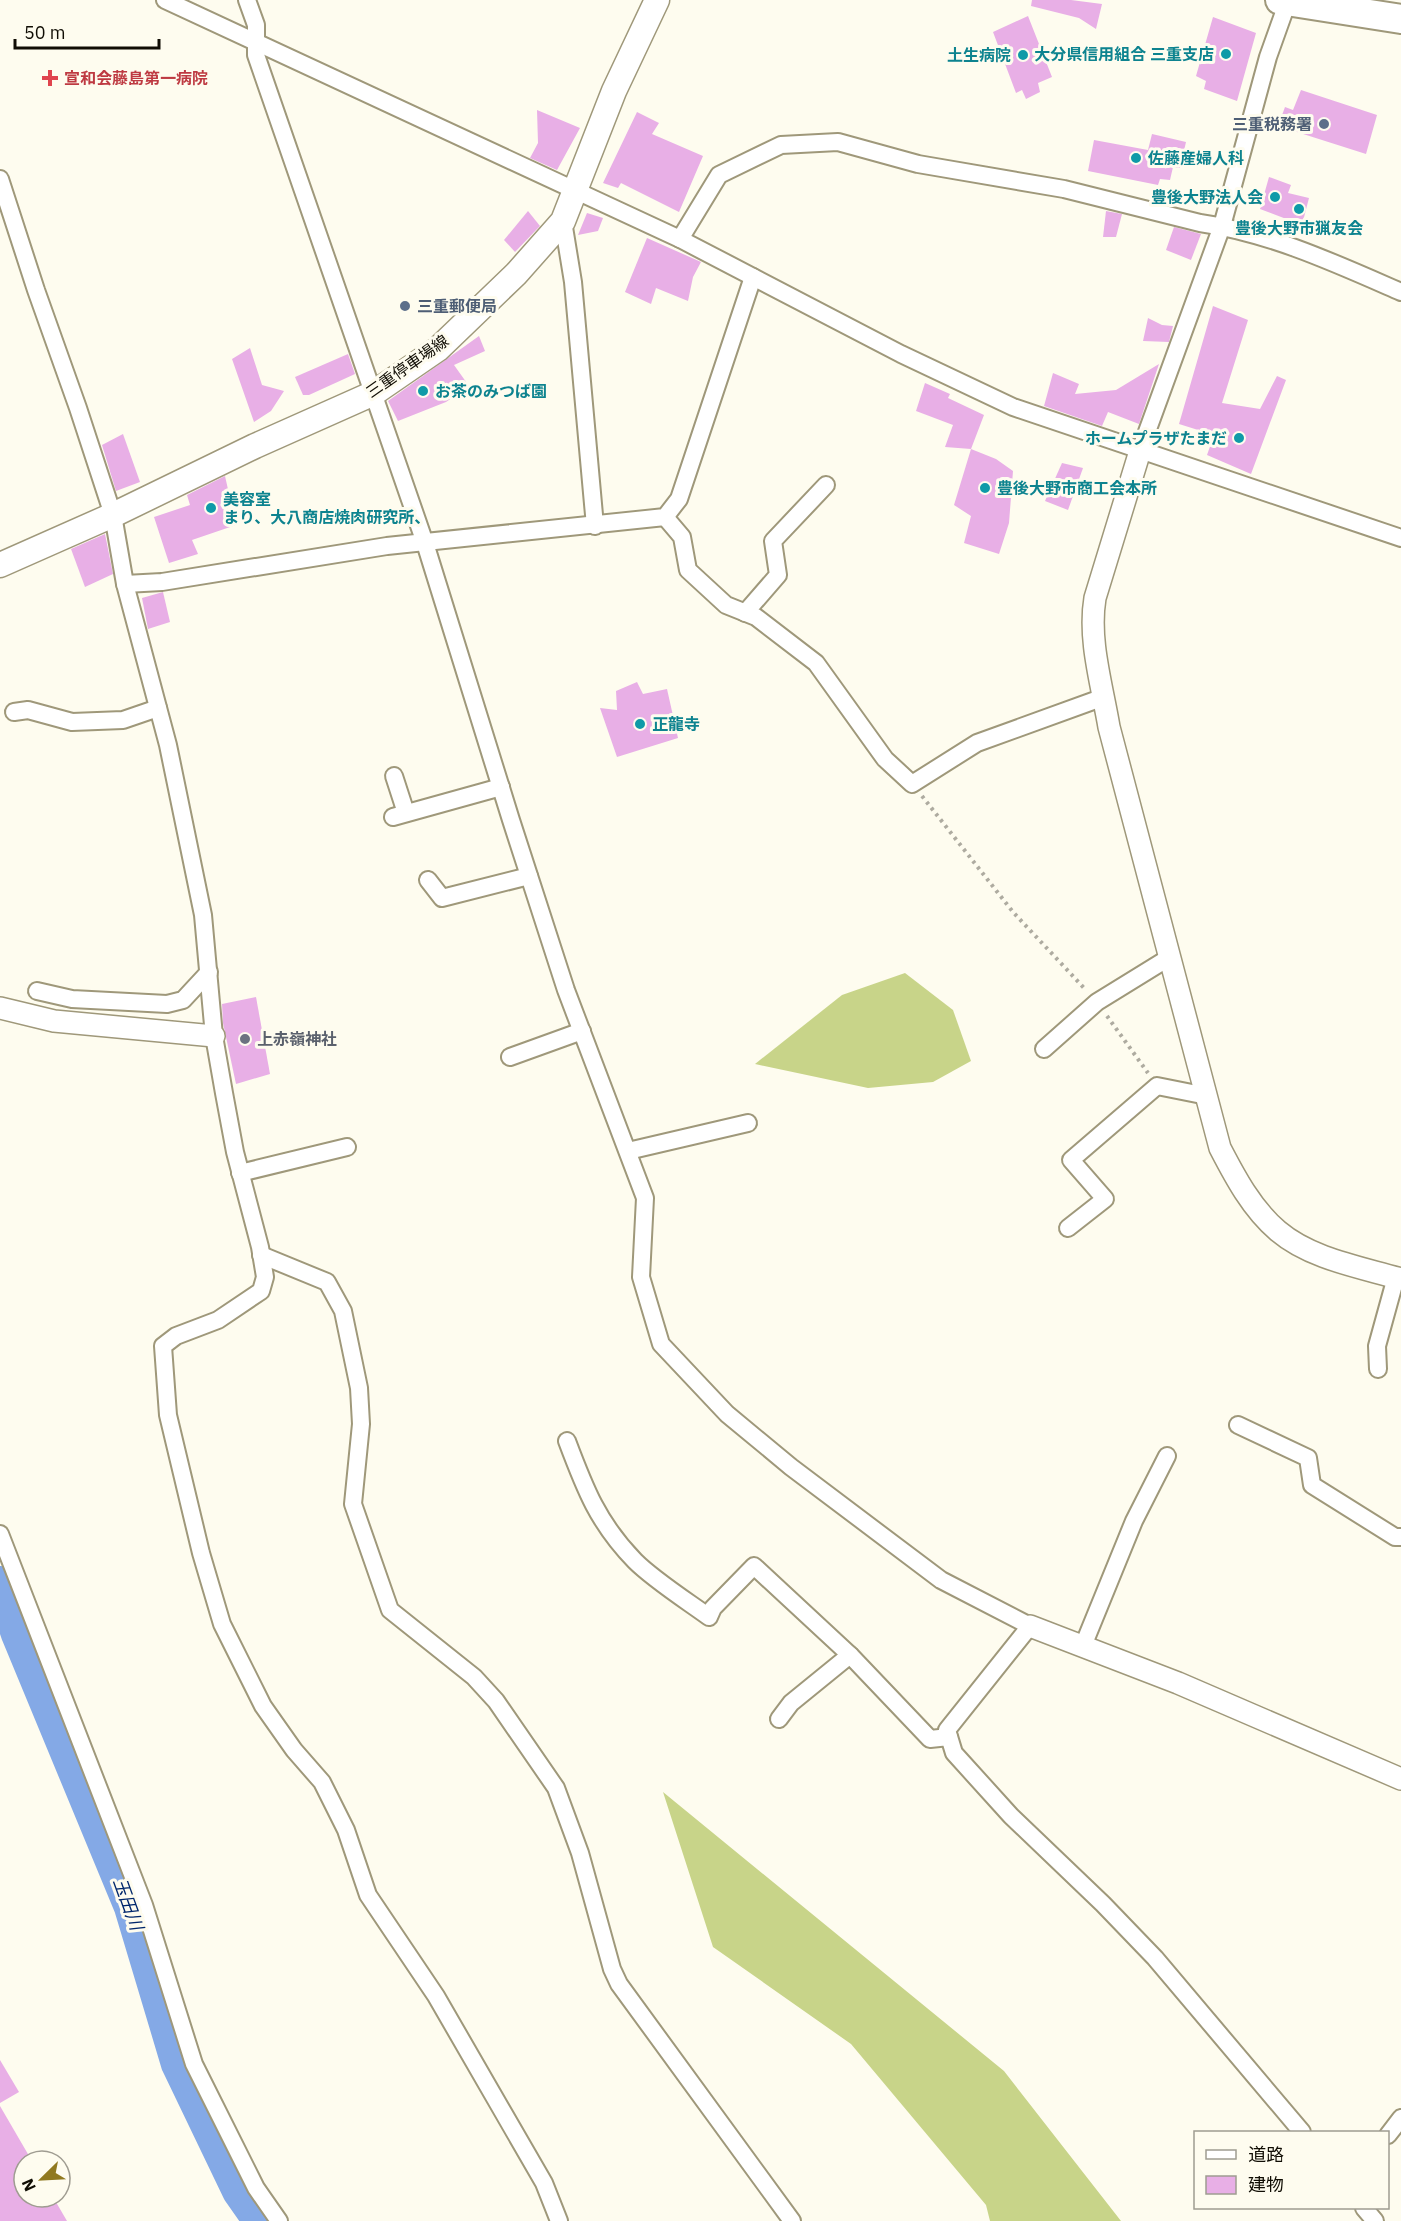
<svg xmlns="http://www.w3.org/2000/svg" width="1401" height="2221" font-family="'IBM Plex Sans','Noto Sans JP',sans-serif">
<rect width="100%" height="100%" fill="#fefcef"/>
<g fill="#c8d489">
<path d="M905,973l48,37 18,51 -38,21 -65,6 -113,-24 87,-69z"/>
<path d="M663,1792l341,279 117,150h-131l-4,-16 -135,-161 -138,-97z"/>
</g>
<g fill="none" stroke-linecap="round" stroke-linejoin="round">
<path stroke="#84a9e6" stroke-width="34" d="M0,1583l18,51 113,273 47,157 61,127 21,30"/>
</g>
<g fill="#e8afe6">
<path d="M1032,0h39l31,4 -6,25 -17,-11 -48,-12z"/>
<path d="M1028,16l24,61 -14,6 2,9 -14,7 -4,-9 -6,3 -23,-61z"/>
<path d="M1213,17l43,16 -19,68 -33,-12 2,-8 -10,-5z"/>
<path d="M1301,90l76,25 -11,39 -88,-28 7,-19 8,3z"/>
<path d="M537,110l43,18 -23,42 -27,-12 8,-15z"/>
<path d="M637,112l22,11 -7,11 51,22 -24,56 -58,-29 -3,5 -15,-5z"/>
<path d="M1152,134l34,8 -6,26 -7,-1 -3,13 -10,-1 -2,6 -70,-14 6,-31 54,10z"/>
<path d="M1269,177l22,8 -3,8 21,5 -7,27 -42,-16z"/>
<path d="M528,211l12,15 -25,26 -11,-12z"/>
<path d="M1106,211l16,3 -6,23h-13z"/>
<path d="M587,213l16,5 -5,13 -20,4z"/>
<path d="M1174,227l27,7 -10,26 -25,-10z"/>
<path d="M647,238l54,24 -8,15 -5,24 -32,-13 -5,16 -26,-12z"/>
<path d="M1213,306l35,14 -26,83 38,6 17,-33 9,4 -35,94 -44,-19 7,-20 -35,-11z"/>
<path d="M1148,318l14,7 11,1 -4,16 -26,-1z"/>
<path d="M479,336l6,15 -31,14 15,21 -23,16 -48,19 -10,-20z"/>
<path d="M250,348l12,37 22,6 -13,20 -17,11 -22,-63z"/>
<path d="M348,354l7,20 -46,21h-6l-8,-18z"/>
<path d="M1159,364l-20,60 -31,-12 -6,14 -58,-20 9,-33 26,11 -4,10 41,-4z"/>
<path d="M925,383l25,11 -2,4 36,17 -13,34 -26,-2 8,-22 -37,-14z"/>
<path d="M123,434l17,48 -24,9 -14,-46z"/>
<path d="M971,449l25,10 17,12 -4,52 -10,31 -35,-11 7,-27 -17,-11z"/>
<path d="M1062,463l21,5 -15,42 -23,-9z"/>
<path d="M225,476l11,49 -44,15 6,14 -29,9 -15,-46 36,-12 -3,-10z"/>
<path d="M105,534l8,40 -28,13 -14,-38z"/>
<path d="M163,592l7,30 -22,7 -6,-31z"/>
<path d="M637,682l6,12 24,-5 11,49 -61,19 -17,-49 17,2 -1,-19z"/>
<path d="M256,997l14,77 -34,10 -13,-61 -1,-19z"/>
<path d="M0,2060l19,32 -19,11z"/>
<path d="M0,2106l32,55h-8v36h29l14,24h-67z"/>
</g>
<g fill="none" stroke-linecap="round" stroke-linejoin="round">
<defs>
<g id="minor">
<path d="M165,0l515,239 221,115 112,53 388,131"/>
<path d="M247,0l9,25v30l169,488 86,277 55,170 79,208 -4,79 20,67 66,70 64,53 150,113 89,46 -83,104 7,23 57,63 92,88 52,54 147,174"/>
<path d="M0,179l36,111 42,118 35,107 12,69 43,161 35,170 11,121 10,57 11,59 25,95 5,30 -4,14 -43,29 -42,16 -13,10 5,69 33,138 21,71 41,82 31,44 28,32 24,48 22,65 68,101 108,187 15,38"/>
<path d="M563,221l10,61 22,244"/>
<path d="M680,239l39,-64 62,-30 57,-3 80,22 146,25 136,34c70,10 137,41 201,69"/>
<path d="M1140,451l82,-225 46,-169 20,-56"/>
<path d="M665,517l17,20 6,33 38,35 30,12 60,46 69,96 27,25 65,-41 127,-46"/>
<path d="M125,584l37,-2 225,-36 278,-29 14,-18 74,-222"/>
<path d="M745,613l33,-38 -5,-34 53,-56"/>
<path d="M14,712l14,-2 44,12 51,-2 35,-12"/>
<path d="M394,776l12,37"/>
<path d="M393,817l108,-30"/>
<path d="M428,880l14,18 87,-22"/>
<path d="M37,991l35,8 95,5 16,-4 26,-28"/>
<path d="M1044,1049l53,-47 73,-45"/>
<path d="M510,1057l72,-26"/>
<path d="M628,1151l120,-28"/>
<path d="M240,1173l107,-26"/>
<path d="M1068,1228l37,-29 -34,-39 86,-74 50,10"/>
<path d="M261,1255l66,27 16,29 16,77 2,36 -8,80 37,106 84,67 22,24 60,87 24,65 32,116 7,15 173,237"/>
<path d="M1378,1369l-1,-23 19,-69"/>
<path d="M1238,1425l70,33 4,27 83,52h6"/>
<path d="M567,1441c18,48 31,82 68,120 19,19 52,40 74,56l4,-9 41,-42 96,89 80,84 19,-2"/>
<path d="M0,1534l144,371 50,159 62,124 23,33"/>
<path d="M1083,1646l51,-125 33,-65"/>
<path d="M779,1719l12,-16 59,-48"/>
<path d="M1388,2135l13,-17"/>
<path d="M1364,2208l11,13"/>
</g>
<g id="tertiary">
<path d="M1140,451l-45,147c-7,42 7,87 14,129l111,421c15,29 32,61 58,83 33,28 82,36 123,48"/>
<path d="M0,1008l54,13 160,15"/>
<path d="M1030,1626l148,57 223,96"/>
</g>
<path id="secondary" d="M0,565l113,-50 142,-69 119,-53 64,-44 78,-75 47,-53 51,-130 43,-91"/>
<path id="trunk" d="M1280,0l121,19"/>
</defs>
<use href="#minor" stroke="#9f987a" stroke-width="20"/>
<use href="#tertiary" stroke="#9f987a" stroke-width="24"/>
<use href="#secondary" stroke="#9f987a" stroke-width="27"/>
<use href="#trunk" stroke="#9f987a" stroke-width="32"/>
<g stroke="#aeaba0" stroke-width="4" stroke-dasharray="3 4.5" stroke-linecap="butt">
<path d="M922,796l91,116 72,77"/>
<path d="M1107,1016l41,57"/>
</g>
<use href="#minor" stroke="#fff" stroke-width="16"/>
<use href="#tertiary" stroke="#fff" stroke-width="21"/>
<use href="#secondary" stroke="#fff" stroke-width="24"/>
<use href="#trunk" stroke="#fff" stroke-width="28"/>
</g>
<g fill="#0f9aa8" stroke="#fefcef" stroke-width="2">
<circle cx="1226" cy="54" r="6"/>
<circle cx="1023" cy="55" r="6"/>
<circle cx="1136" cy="158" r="6"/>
<circle cx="1275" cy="197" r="6"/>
<circle cx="1299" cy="209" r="6"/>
<circle cx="423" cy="391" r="6"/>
<circle cx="1239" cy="438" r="6"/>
<circle cx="985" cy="488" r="6"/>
<circle cx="211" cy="508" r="6"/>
<circle cx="640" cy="724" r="6"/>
</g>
<path fill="#e0444e" stroke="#fefcef" stroke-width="2" d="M47 69h6v6h6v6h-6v6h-6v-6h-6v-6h6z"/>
<g fill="#5c6f8a" stroke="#fefcef" stroke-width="2">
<circle cx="1324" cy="124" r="6"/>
<circle cx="405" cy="306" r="6"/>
</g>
<circle fill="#6b7280" stroke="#fefcef" stroke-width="2" cx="245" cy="1039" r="6"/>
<g text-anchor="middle" stroke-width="6" stroke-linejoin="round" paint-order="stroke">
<g font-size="16" font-weight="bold" fill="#0d838f" stroke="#fefcef" text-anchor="start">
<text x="1214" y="60" text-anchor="end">大分県信用組合 三重支店</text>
<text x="1011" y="61" text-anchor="end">土生病院</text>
<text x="1148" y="164">佐藤産婦人科</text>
<text x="1263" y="203" text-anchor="end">豊後大野法人会</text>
<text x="1299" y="234" text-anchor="middle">豊後大野市猟友会</text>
<text x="435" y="397">お茶のみつば園</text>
<text x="1227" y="444" text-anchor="end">ホームプラザたまだ</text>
<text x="997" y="494">豊後大野市商工会本所</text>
<text x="223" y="505">美容室<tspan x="223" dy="18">まり、大八商店焼肉研究所、</tspan></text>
<text x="652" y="730">正龍寺</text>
</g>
<g font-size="16" font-weight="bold" fill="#be3a42" stroke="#fefcef" text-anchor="start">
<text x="64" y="84">宣和会藤島第一病院</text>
</g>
<g font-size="16" font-weight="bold" fill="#4e5e75" stroke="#fefcef" text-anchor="end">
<text x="1312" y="130">三重税務署</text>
<text x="417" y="312" text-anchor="start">三重郵便局</text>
</g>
<g font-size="16" fill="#100d04" stroke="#fefcef">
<text transform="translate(407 366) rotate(-35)" y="6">三重停車場線</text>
</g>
<g font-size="16" font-weight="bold" fill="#5b616d" stroke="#fefcef" text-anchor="start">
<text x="257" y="1045">上赤嶺神社</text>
</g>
<g font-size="18" font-style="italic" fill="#00276c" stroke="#fefcef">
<text transform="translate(128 1904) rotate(70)" y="6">玉田川</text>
</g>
</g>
<rect x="1194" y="2131" width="195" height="78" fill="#fefcef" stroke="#9f9c91" stroke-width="1.5"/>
<rect x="1206" y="2150" width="30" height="9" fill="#ffffff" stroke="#9f9c91" stroke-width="1.5"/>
<text x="1248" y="2161" font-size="18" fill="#100d04">道路</text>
<rect x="1206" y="2176" width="30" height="18" fill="#e8afe6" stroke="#9f9c91" stroke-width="1.5"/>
<text x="1248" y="2191" font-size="18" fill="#100d04">建物</text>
<g transform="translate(42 2179) rotate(246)"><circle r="28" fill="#fefcef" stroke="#9f9c91" stroke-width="1.5"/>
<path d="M0-4.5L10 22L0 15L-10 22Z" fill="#90791f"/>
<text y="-9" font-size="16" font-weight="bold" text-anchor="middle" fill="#100d04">N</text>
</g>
<path d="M15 39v9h144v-9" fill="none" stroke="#100d04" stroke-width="3"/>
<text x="24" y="39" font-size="18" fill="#100d04" stroke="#fefcef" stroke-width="4.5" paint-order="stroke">50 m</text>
</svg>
